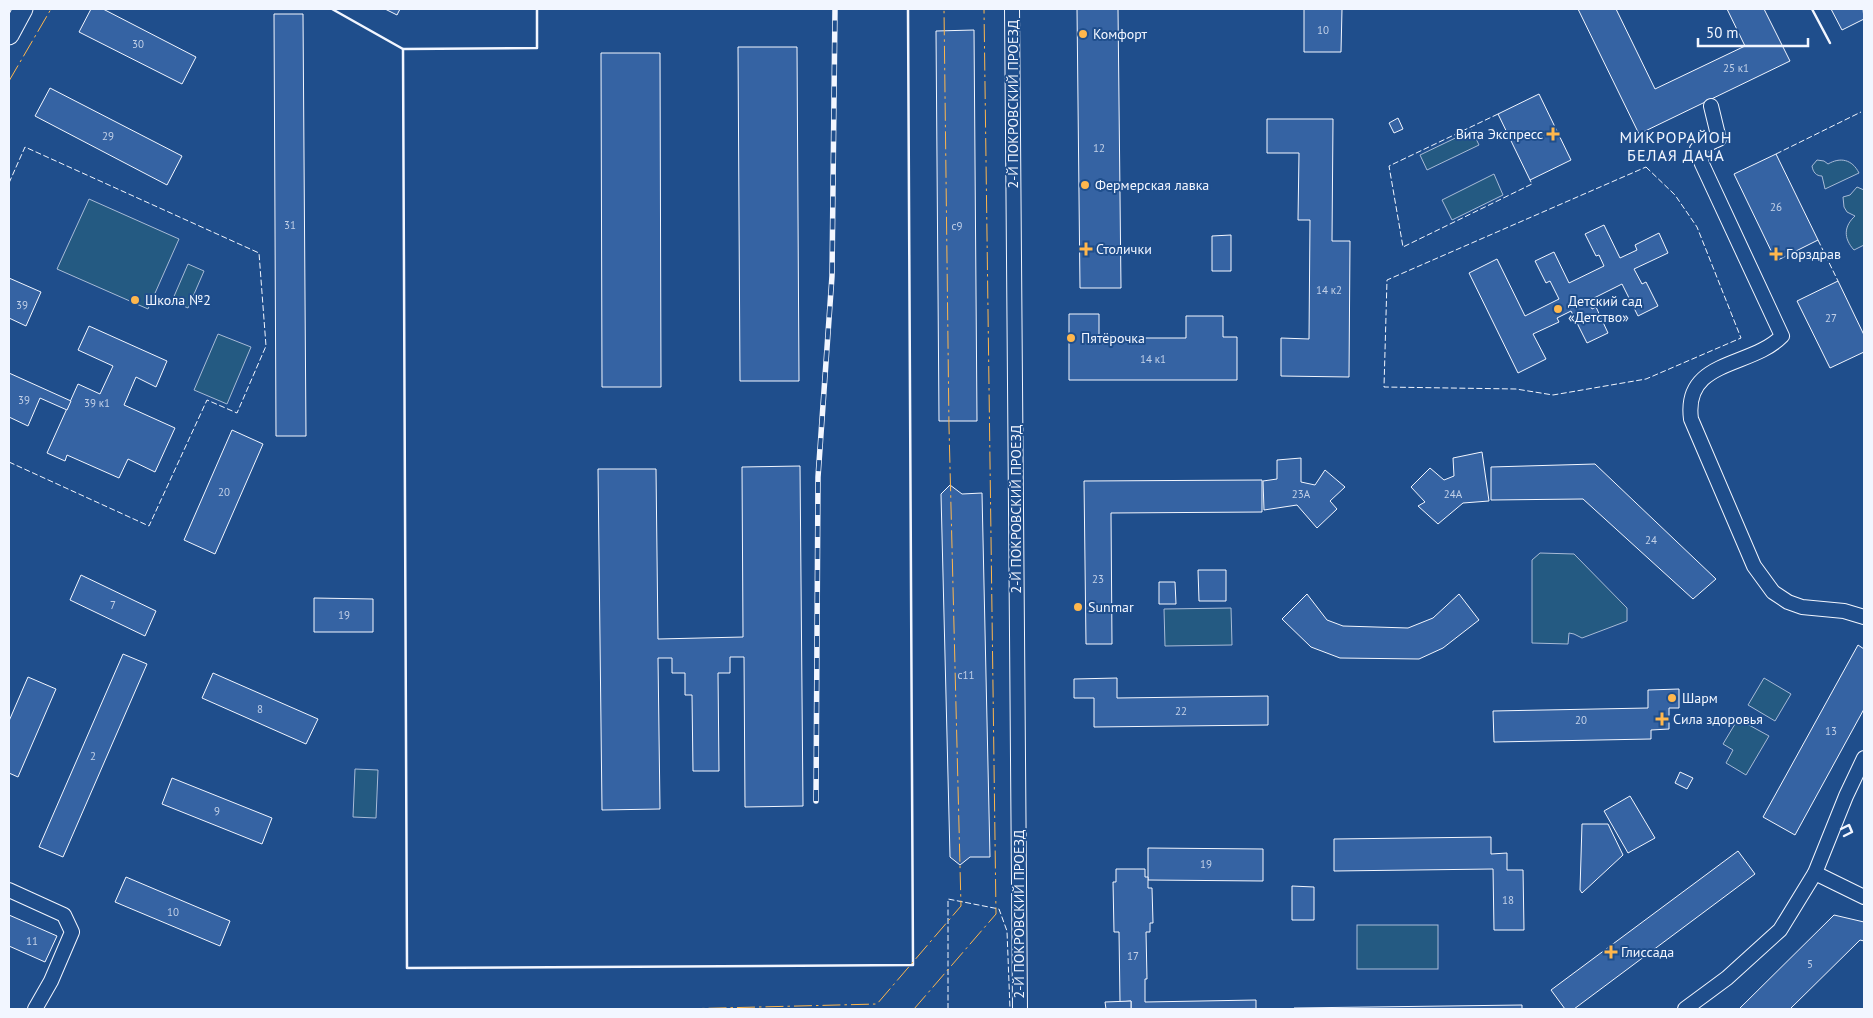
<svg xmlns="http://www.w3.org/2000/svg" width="1873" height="1018" font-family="'PT Sans',sans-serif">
<rect width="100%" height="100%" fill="#1f4e8c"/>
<g fill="#245a82" stroke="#a8bbd7">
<path d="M1472,130l7,15 -52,25 -7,-15z"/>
<path d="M1817,160l7,1 4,3c12,-7 24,-5 31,9l-34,16 -3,-13c-6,0 -9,-4 -10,-10z"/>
<path d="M1494,174l9,21 -51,25 -10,-20z"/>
<path d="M1857,187l7,3v55l-10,5c-11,-12 -10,-24 1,-34l-8,-4 -3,-5 -1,-10 7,-2z"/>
<path d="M89,199l90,40 -31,70 -91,-40z"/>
<path d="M188,264l16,7 -16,37 -16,-7z"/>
<path d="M218,334l33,13 -24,57 -33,-14z"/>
<path d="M1540,553l34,1 53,54v13l-45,17 -8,-4 -5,-1 -1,11 -36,-1v-83z"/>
<path d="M1231,608l1,37 -67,1 -1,-37z"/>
<path d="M1764,678l27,16 -16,27 -27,-16z"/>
<path d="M1738,719l31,17 -23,39 -20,-12 7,-13 -10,-6z"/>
<path d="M355,769l23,1 -2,48 -23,-1z"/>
<rect x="1357" y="925" width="81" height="44"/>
</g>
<g fill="#3563a3" stroke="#f2f6ff">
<path d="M91,9h12l93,48 -14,27 -103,-52z"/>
<path d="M385,9h15l-3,6z"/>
<path d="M1077,9h41l3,279h-41z"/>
<path d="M1304,9h38l-1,43h-37z"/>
<path d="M1578,9h38l39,80 90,-43 -18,-37h37l26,52 -151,73z"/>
<path d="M1831,9h32l1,10 -22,11z"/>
<path d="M274,14h29l3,422h-30z"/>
<path d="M974,30l3,391h-38l-3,-390z"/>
<path d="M738,47h59l2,334h-59z"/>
<path d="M601,53h59l1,334h-59z"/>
<path d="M50,88l132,68 -15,29 -132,-69z"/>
<path d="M1539,94l32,66 -41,20 -32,-66z"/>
<path d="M1398,118l5,11 -9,4 -5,-10z"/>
<path d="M1267,119h66l-1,122h18l-1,136 -68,-1v-38l28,1 1,-119h-12l1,-67h-32z"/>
<path d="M1776,154l42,86 -42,21 -42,-87z"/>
<path d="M1604,225l16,33 17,-8 -2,-5 24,-12 9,20 -34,16 8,15 4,-2 12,24 -20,10 -16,-32 -34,17 4,8 4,-2 12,26 -21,10 -16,-32 -14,7 2,4 -26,12 13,25 -28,14 -49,-100 28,-14 28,57 34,-17 -9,-18 -4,2 -11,-22 19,-9 15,31 35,-17 -5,-11 -3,1 -11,-22z"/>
<path d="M1231,235v36h-19v-35z"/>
<path d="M9,278l32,14 -15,34 -17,-8z"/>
<path d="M1838,281l26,54v17l-34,16 -33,-67z"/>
<path d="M1069,314h30v24h87v-22h37v21h14v43h-168z"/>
<path d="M89,326l78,35 -11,26 -20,-10 -12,28 51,23 -20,44 -27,-13 -9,19 -52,-23 -2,6 -18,-8 31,-69 22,10 13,-28 -35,-16z"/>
<path d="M9,373l62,28 -4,9 -27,-12 -12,28 -19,-9z"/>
<path d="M232,430l31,14 -48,110 -31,-14z"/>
<path d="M1482,452l7,49 -26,2 -25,21 -20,-18 7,-4 -14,-15 19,-19 14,12 10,-4 -1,-18z"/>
<path d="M1301,458v24l14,3 10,-15 20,17 -15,14 7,8 -20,19 -20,-23 -33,5 -1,-29 14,-2v-19z"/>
<path d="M1595,464l121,115 -23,20 -110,-100 -92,1v-33z"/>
<path d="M800,466l3,340 -58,1 -1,-150h-14v16h-12l1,98h-26l-1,-76h-7v-22h-13v-15h-14l2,151 -58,1 -4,-341h58l2,170 85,-2 -1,-170z"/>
<path d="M1262,480v32l-151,1 1,131h-26l-2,-163z"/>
<path d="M950,485l12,9 20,-1 8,364h-20l-10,8 -10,-8 -9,-363z"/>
<path d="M1198,570h28v31h-27z"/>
<path d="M81,575l75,36 -11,25 -75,-36z"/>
<path d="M1159,582h16l1,22h-17z"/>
<path d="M1307,594l20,26 16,6 65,2 25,-10 26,-24 20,26 -36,28 -24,11 -79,-1 -29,-11 -29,-28z"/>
<path d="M314,598l59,1v33h-59z"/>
<path d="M1858,645l6,4v60l-69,126 -32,-18z"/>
<path d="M123,654l24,10 -84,193 -24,-10z"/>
<path d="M213,673l105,46 -12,25 -104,-46z"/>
<path d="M28,677l28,12 -38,88 -9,-4v-52z"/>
<path d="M1117,678v20l151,-2v29l-174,2v-29h-20v-19z"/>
<path d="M1679,689v19h-10v21l-18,1v9l-157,3 -1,-31 155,-3v-18z"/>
<path d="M1680,772l13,6 -6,11 -12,-6z"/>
<path d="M172,778l100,40 -10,26 -100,-40z"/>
<path d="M1630,796l25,42 -27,15 -24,-42z"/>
<path d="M1582,824h26l15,31 -41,38 -2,-3z"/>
<path d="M1491,837v17l16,-1v17h16l1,60h-30l-1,-61 -159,2v-32z"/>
<path d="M1148,848l115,1v32l-115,-1z"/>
<path d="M1738,851l17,23 -181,135h-9l-14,-19z"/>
<path d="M1116,869h29v8h3v11h4l1,35h-3v9h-4l1,47h-2v23l111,-2v9h-125v-8l-11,1 -1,-70h-5l-1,-50h3z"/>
<path d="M126,877l104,44 -10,25 -105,-44z"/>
<path d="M1292,886l22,1v33h-22z"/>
<path d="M9,915l48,21 -12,26 -36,-16z"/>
<path d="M1834,915l30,7v19l-4,-1 -70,69h-51z"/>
<path d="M1131,1001v8h-25l-1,-7z"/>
<path d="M1522,1005v4h-228v-1z"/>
</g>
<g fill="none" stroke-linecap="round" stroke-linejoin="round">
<defs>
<g id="street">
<path d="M1012,9l8,1000"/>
<path d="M1711,106l8,33 -22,10 5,15 80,172c-31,32 -99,23 -91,83l63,147 19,26 15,10 14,5 42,4 20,6"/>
<path d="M1815,873l49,24"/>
<path d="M9,890l55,25 8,17 -21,49 -16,28"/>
<path d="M1685,1009l42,-31 53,-48 35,-57 31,-77 18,-38"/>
</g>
<path id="secondary" d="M9,35l14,-26"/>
</defs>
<use href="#street" stroke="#f2f6ff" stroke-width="16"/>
<use href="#secondary" stroke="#f2f6ff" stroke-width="21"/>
<use href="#street" stroke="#1f4e8c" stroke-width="14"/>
<use href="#secondary" stroke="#1f4e8c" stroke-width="19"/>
<defs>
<path id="rail" d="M816,801l2,-324 14,-201 3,-267"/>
</defs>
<use href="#rail" stroke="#f2f6ff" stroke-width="5.5"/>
<use href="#rail" stroke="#1f4e8c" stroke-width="4" stroke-dasharray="11" stroke-linecap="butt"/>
<g stroke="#f2f6ff" stroke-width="1" stroke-dasharray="6 2.5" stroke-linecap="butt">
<path d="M1498,114l-109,52 14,81 129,-63 -2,-4"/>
<path d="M1776,154l85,-42"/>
<path d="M1646,167l29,28 22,32 44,111 -95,41 -93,16 -37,-6 -132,-2 3,-107z"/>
<path d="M9,183l16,-36 234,106 7,93 -29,67 -30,-13 -58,126 -140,-64"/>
<path d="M1818,240l20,41"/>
<path d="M948,1009v-110l51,10 8,22 3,78"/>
</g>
<g stroke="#f2f6ff" stroke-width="2.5">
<path d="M332,9l71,40"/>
<path d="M537,9v39l-134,1 4,919 506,-3 -5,-956"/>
<path d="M1812,9l18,34"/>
<path d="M1841,829l8,-4 3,7 -8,4"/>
</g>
<g stroke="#ffb74d" stroke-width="1" stroke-dasharray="18 4 2.5 4" stroke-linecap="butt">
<path d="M9,81l42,-72"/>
<path d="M680,1009l197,-5 84,-98 -12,-479 -5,-418"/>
<path d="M914,1009l82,-95 -12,-905"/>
</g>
</g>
<g fill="#ffb74d" stroke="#1f4e8c" stroke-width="2">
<circle cx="1083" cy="34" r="5"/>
<path d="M1550.5 126.5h5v5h5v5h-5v5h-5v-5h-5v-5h5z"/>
<circle cx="1085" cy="185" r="5"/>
<path d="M1083.5 241.5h5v5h5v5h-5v5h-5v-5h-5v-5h5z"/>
<path d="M1773.5 246.5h5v5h5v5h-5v5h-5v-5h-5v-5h5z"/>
<circle cx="135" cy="300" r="5"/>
<circle cx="1558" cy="309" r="5"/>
<circle cx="1071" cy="338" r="5"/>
<circle cx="1078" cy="607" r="5"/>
<circle cx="1672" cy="698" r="5"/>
<path d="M1659.5 711.5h5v5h5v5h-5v5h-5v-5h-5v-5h5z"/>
<path d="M1608.5 944.5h5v5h5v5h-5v5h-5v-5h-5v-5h5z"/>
</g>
<g text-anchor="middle" stroke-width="4" stroke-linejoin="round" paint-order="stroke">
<g font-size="11" fill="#c3d1e8">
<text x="1323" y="34">10</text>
<text x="138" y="48">30</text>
<text x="1736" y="72">25 к1</text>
<text x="108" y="140">29</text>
<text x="1099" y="152">12</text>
<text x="1776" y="211">26</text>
<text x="290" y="229">31</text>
<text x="957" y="230">с9</text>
<text x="1329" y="294">14 к2</text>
<text x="22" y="309">39</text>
<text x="1831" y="322">27</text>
<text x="1153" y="363">14 к1</text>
<text x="24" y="404">39</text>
<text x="97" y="407">39 к1</text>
<text x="224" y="496">20</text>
<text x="1301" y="498">23А</text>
<text x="1453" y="498">24А</text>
<text x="1651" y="544">24</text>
<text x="1098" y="583">23</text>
<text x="113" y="609">7</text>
<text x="344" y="619">19</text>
<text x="966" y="679">с11</text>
<text x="260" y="713">8</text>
<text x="1181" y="715">22</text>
<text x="1581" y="724">20</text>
<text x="1831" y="735">13</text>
<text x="93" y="760">2</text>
<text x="217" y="815">9</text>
<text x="1206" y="868">19</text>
<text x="1508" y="904">18</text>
<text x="173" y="916">10</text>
<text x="32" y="945">11</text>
<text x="1133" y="960">17</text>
<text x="1810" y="968">5</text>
</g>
<g font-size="14" fill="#f2f6ff" stroke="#1f4e8c" text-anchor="start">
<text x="1093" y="39">Комфорт</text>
<text x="1543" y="139" text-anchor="end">Вита Экспресс</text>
<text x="1095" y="190">Фермерская лавка</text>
<text x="1096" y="254">Столички</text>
<text x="1786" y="259">Горздрав</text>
<text x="145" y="305">Школа №2</text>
<text x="1568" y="306">Детский сад<tspan x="1568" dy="16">«Детство»</tspan></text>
<text x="1081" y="343">Пятёрочка</text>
<text x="1088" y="612">Sunmar</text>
<text x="1682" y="703">Шарм</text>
<text x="1673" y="724">Сила здоровья</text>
<text x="1621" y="957">Глиссада</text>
</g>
<g font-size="14" fill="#f2f6ff" stroke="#1f4e8c">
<text transform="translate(1013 104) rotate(-90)" y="5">2-Й ПОКРОВСКИЙ ПРОЕЗД</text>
<text transform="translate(1016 509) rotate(-90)" y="5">2-Й ПОКРОВСКИЙ ПРОЕЗД</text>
<text transform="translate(1019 914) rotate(-90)" y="5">2-Й ПОКРОВСКИЙ ПРОЕЗД</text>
</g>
<g font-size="16" letter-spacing="1" fill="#f2f6ff" stroke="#1f4e8c">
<text x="1676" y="143">МИКРОРАЙОН<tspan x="1676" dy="18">БЕЛАЯ ДАЧА</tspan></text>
</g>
</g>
<rect width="1873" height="1018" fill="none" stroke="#f2f6ff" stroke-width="20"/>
<path d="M1698 38v8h110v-8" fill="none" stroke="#f2f6ff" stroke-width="2.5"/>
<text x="1706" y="38" font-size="15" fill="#f2f6ff" stroke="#1f4e8c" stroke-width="4" paint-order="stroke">50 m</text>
</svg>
